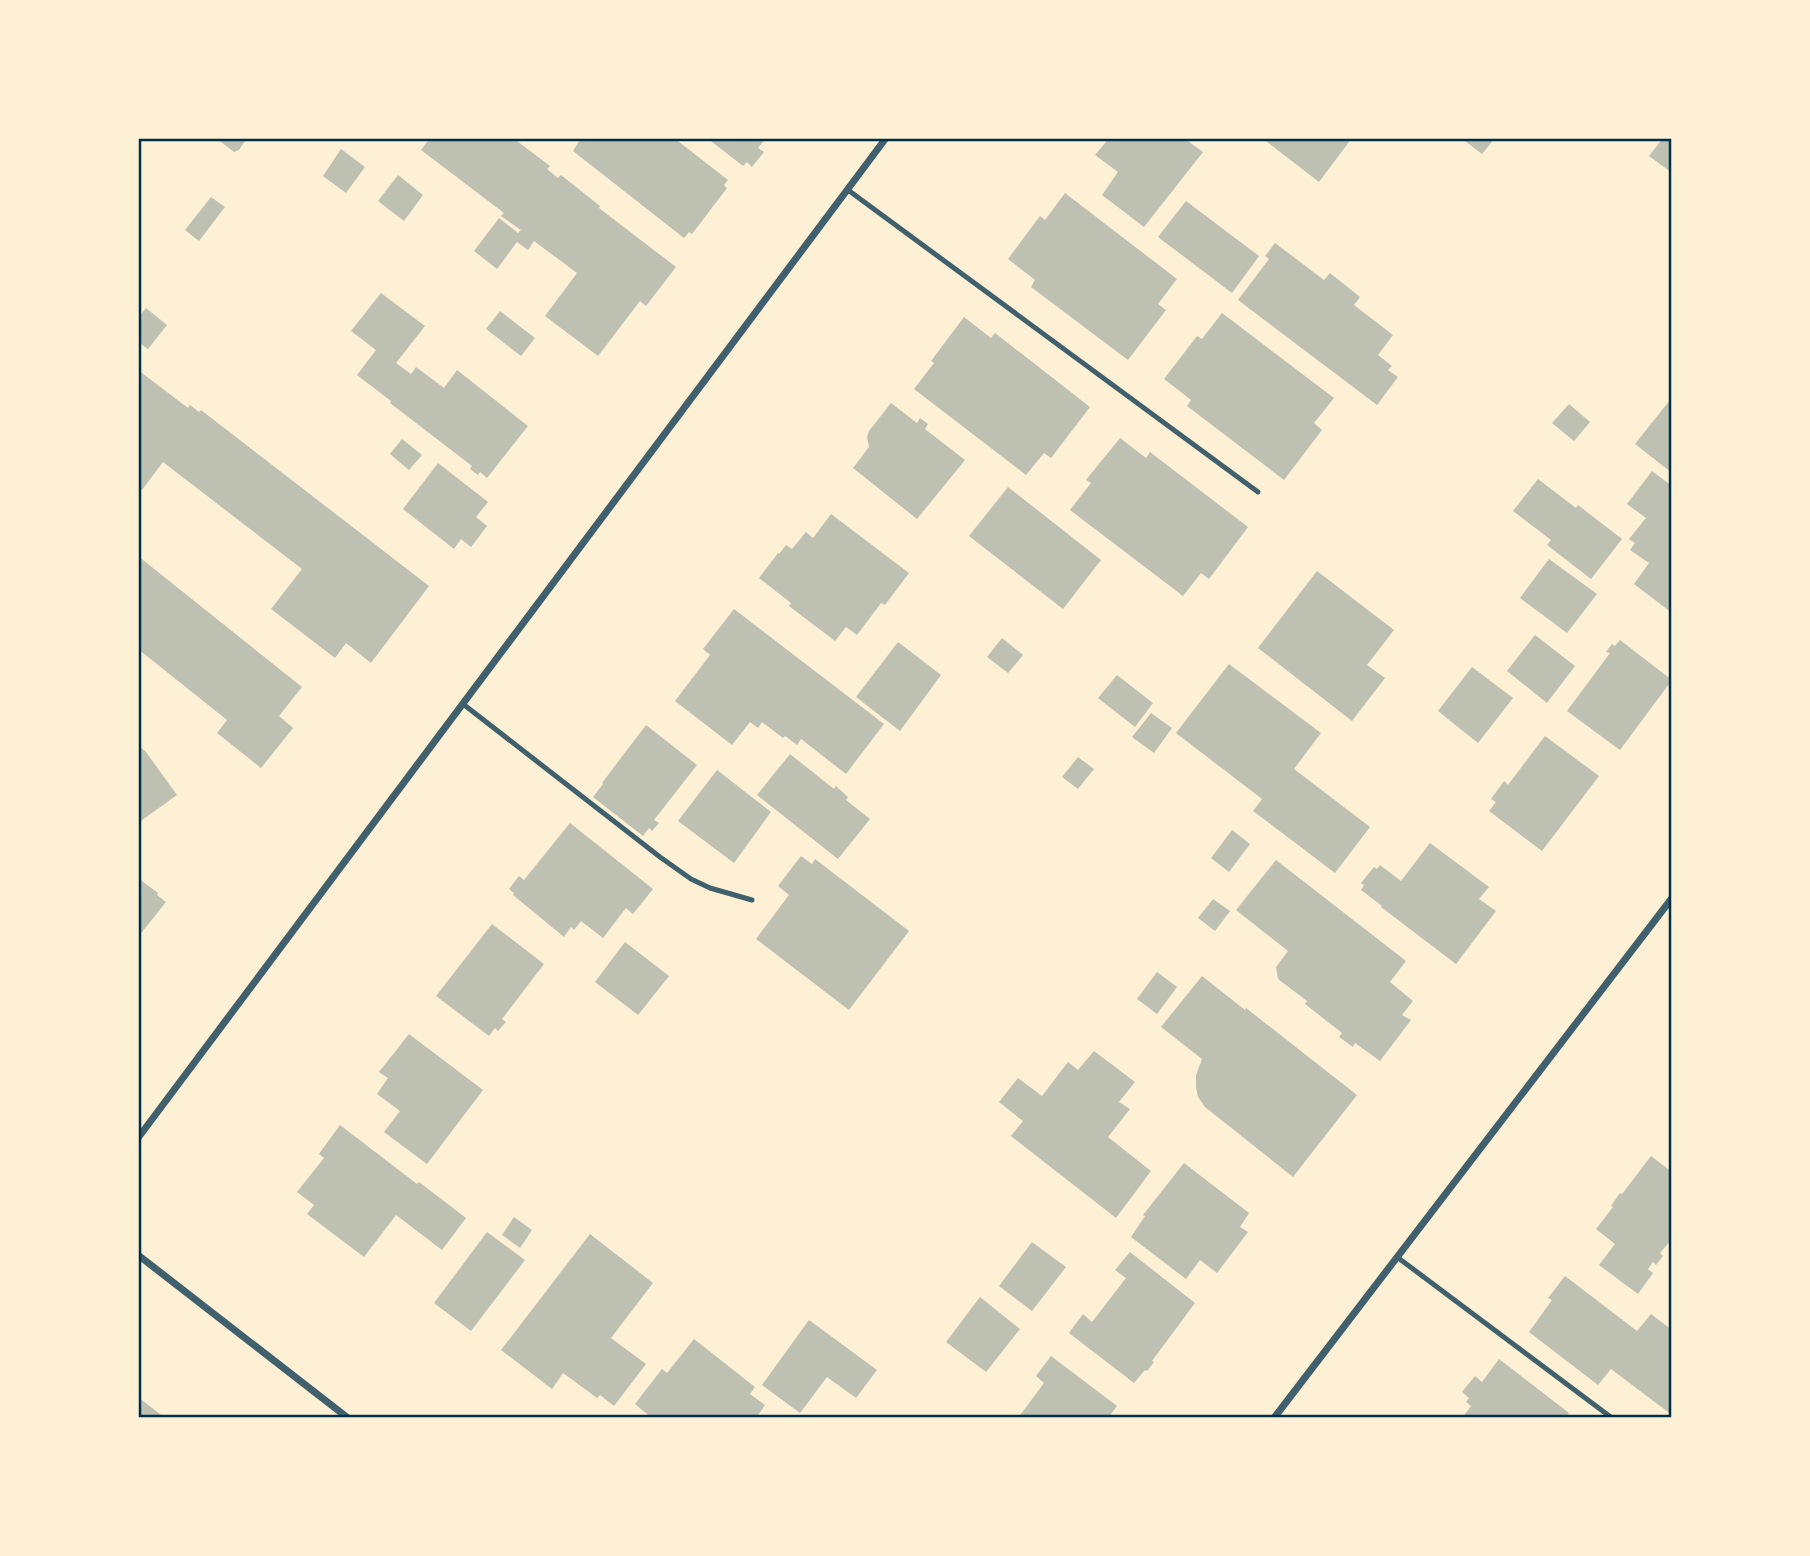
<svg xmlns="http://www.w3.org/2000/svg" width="1810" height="1556" font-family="'Varela Round',sans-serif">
<rect width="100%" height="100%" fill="#fdf0d5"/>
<g fill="#bec0b2">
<path d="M216,138h31l-8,12 -5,2z"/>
<path d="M430,138h83l37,28 -3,3 11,9 3,-3 39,31 -1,2 77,59 -30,39 -6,-5 -42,55 -53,-40 32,-43 -43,-32 -6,9 -11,-8 -20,27 -23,-18 25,-33 19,15 3,-3 -20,-14 3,-3 -83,-63z"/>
<path d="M581,138h93l54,42 -4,5 3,3 -35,46 -3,-2 -5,6 -111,-87z"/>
<path d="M707,138h59l-8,10 6,4 -12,15 -5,-5 -4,4z"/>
<path d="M1101,138h83l19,14 -59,75 -42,-32 16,-23 -23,-17 11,-13z"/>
<path d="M1262,138h82l5,4 -30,40z"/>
<path d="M1461,138h34l-13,16z"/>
<path d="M1663,138h9v35l-23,-17z"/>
<path d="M341,149l24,18 -19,26 -23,-17z"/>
<path d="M398,175l25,20 -19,26 -26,-20z"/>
<path d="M1065,193l112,86 -19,25 8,6 -38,50 -97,-73 4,-7 -27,-21 32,-43 5,4z"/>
<path d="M211,197l14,10 -26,34 -14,-11z"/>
<path d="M1186,201l73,55 -27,37 -74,-56z"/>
<path d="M1275,243l49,37 6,-7 30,24 -6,8 39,30 -15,20 14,11 -4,4 10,7 -21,28 -139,-105 31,-41 -4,-3z"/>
<path d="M381,293l44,33 -29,37 15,11 5,-7 28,21 13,-18 71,56 -41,52 -7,-6 -2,3 -8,-6 2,-3 -82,-63 1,-2 -34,-26 19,-25 -25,-19z"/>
<path d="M146,308l21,17 -19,24 -10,-7v-24z"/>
<path d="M500,311l35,27 -14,18 -35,-27z"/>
<path d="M1222,313l112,85 -20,25 8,7 -38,50 -97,-74 4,-6 -27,-21 33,-43 5,3z"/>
<path d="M964,317l27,21 4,-5 95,74 -39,51 -7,-5 -18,22 -112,-86 20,-26 -3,-2z"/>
<path d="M138,370l50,38 2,-3 9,7 2,-2 228,176 -58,77 -25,-20 -11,15 -64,-49 31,-40 -139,-107 -21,28 -4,-3z"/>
<path d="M1670,400l2,2v71l-37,-29z"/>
<path d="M891,403l26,20 3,-5 8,6 -3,5 40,31 -48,59 -64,-51 16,-21 -2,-10 2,-6z"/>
<path d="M1569,404l21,18 -16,19 -22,-18z"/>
<path d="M1120,438l26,20 4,-6 98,75 -39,52 -8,-6 -18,23 -113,-86 21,-27 -5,-3z"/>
<path d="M402,439l20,16 -13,15 -19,-16z"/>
<path d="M438,463l50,39 -12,15 11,9 -16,21 -10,-8 -7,10 -51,-40z"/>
<path d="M1652,471l20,15v127l-38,-29 15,-21 -19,-13 5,-7 -6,-4 17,-21 -19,-14z"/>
<path d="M1538,479l38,29 2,-3 44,34 -31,40 -44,-34 4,-5 -38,-29z"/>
<path d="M1008,487l93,73 -38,49 -94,-73z"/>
<path d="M831,514l78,59 -24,32 -4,-2 -24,32 -11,-8 -11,14 -46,-35 2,-3 -32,-25 19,-25 1,1 7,-9 6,4 14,-17 7,6z"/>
<path d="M138,556l164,131 -23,29 14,12 -32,40 -44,-35 10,-13 -89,-71z"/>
<path d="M1549,559l48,35 -30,39 -47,-35z"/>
<path d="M1317,571l77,59 -27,35 18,13 -33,43 -94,-73z"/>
<path d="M734,609l150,115 -38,50 -45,-35 -4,6 -12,-9 -2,2 -21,-16 -4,6 -8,-6 -18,23 -57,-44 35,-46 -7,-6z"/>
<path d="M1535,635l40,31 -28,37 -40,-32z"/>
<path d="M1002,638l21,17 -15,18 -21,-16z"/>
<path d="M1620,640l52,40 -52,70 -53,-39 43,-58 -4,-1 6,-8 3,2z"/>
<path d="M898,642l43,33 -41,56 -44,-34z"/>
<path d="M1229,664l92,69 -27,36 76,58 -35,46 -82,-62 9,-12 -86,-66z"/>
<path d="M1472,667l41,31 -35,45 -40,-32z"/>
<path d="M1117,675l36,28 -18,24 -37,-29z"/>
<path d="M1151,713l21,15 -18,25 -22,-16z"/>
<path d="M646,725l51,40 -43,55 5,3 -7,8 -3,-3 -6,8 -50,-39 10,-13 -1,-1z"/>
<path d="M1545,736l54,40 -57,75 -53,-40 7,-9 -5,-3 13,-18 4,4z"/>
<path d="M138,745l8,7 31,43 -39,28z"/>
<path d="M790,754l44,35 2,-3 12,11 -2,3 24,19 -32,40 -81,-64z"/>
<path d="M1078,757l16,12 -16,20 -16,-12z"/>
<path d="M717,770l54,42 -37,51 -56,-42z"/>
<path d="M570,823l83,66 -20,25 -7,-6 -23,30 -22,-17 -7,9 -3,-3 -7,10 -51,-42 1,-2 -5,-4 10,-13 5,4z"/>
<path d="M1232,830l18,14 -21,28 -18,-14z"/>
<path d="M1430,843l59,44 -10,12 17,12 -40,53 -75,-57 1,-1 -21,-16 3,-5 -3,-2 13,-16 3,2 3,-4 21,16z"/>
<path d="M801,856l11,8 3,-5 94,72 -60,79 -93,-71 33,-44 -11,-9z"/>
<path d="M1276,860l130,101 -16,21 23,19 -11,14 9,5 -31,41 -25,-18 -2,4 -14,-10 3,-4 -37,-29 2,-3 -29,-22 -2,-12 12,-16 -52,-41z"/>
<path d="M138,878l20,15 -1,2 9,7 -28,35z"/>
<path d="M1213,899l17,12 -15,20 -17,-13z"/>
<path d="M492,924l52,40 -42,55 4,3 -8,9 -3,-3 -6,8 -53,-40z"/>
<path d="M625,942l44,34 -31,39 -43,-33z"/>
<path d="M1157,972l20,15 -20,27 -20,-15z"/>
<path d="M1202,976l43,34 1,-2 111,87 -64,82 -88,-70 -7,-10 -2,-10v-12l6,-16 -41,-32z"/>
<path d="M409,1034l74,56 -56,74 -43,-32 16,-21 -23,-17 11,-16 -9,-6z"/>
<path d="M1094,1051l41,31 -16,20 11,7 -22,28 43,34 -35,47 -105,-82 12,-15 -24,-19 19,-24 24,18 26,-34 10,8z"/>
<path d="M340,1125l77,59 2,-2 47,36 -24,32 -46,-35 -32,42 -57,-43 7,-9 -17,-13 27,-34 -5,-4z"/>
<path d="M1651,1156l21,16v67l-12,14 3,3 -7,9 -3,-3 -5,7 5,4 -15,21 -39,-29 16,-21 -19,-15 17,-22 -2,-1 9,-13 2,1z"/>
<path d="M1184,1163l65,50 -9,14 8,5 -31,41 -17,-13 -14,19 -55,-42 14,-21 -2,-1z"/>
<path d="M514,1217l18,13 -12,18 -18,-13z"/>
<path d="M487,1232l38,28 -54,71 -37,-28z"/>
<path d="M590,1234l63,49 -42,55 35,26 -32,42 -14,-11 -3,3 -34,-25 -11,16 -51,-39z"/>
<path d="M1032,1242l34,25 -34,44 -33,-25z"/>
<path d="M1130,1252l65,51 -43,58 2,1 -7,9 -2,-1 -11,13 -65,-50 14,-19 9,8 34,-44 -11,-8z"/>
<path d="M1565,1276l72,55 14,-17 21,16v85l-61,-46 -13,16 -69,-53 23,-32 -4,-2z"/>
<path d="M980,1297l40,32 -34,43 -40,-30z"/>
<path d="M809,1320l68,50 -21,28 -29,-21 -27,36 -38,-28z"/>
<path d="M694,1339l61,48 -5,7 15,11 -9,13h-110l2,-3 -13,-11 27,-35 5,4z"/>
<path d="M1051,1356l66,50 -9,12h-90l26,-35 -8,-7z"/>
<path d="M1499,1359l70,54 -4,5h-103l9,-12 -5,-4 3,-4 -7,-6 13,-16 7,6z"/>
<path d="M138,1397l27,21h-27z"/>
</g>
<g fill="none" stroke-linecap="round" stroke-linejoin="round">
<g stroke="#3f606c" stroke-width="5">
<path d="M848,190l410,302"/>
<path d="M463,704l197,153 31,22 19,9 42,12"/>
<path d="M1397,1257l215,161"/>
</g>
<g stroke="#3f606c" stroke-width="7">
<path d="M138,1138l748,-1000"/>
<path d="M138,1255l210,163"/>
<path d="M1274,1418l398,-520"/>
</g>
</g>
<rect width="1810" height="1556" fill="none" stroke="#fdf0d5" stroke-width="280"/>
<rect x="140" y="140" width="1530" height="1276" fill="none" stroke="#003049" stroke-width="2.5"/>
</svg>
